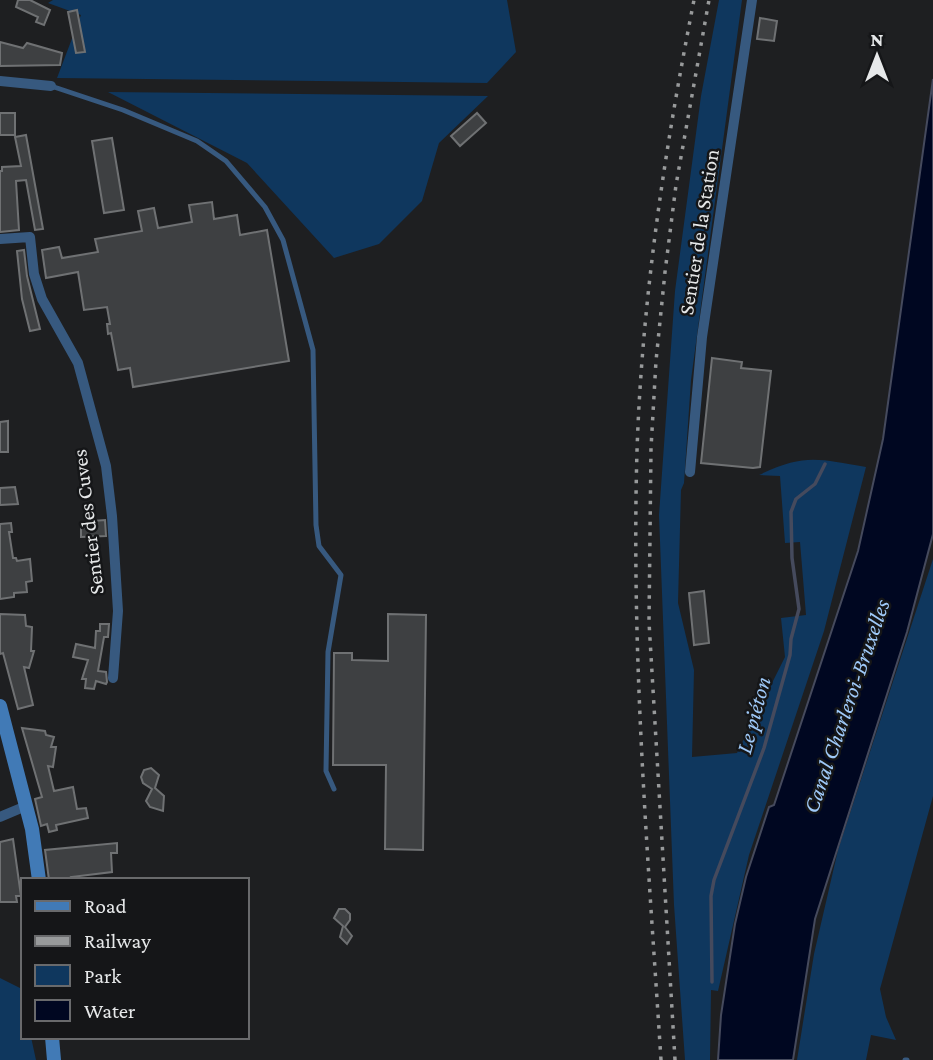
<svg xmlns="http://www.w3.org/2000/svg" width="933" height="1060" font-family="'Crimson Pro',serif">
<rect width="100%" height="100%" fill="#1e1f21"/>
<g fill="#0f375e">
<path d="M53,0h454l9,52 -29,31 -430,-5 24,-63 -33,-12z"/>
<path d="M719,0h23l-51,380 -7,103 -3,7 -3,113 16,67 -2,87 45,-4 48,-96 -4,-39 25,-3 -6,-73 -15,1 -5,-67 -21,-1c46,-22 59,-16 107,-8l-42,164 -75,224 -31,136 -7,-1 -1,70h-25l-11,-155 -15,-390 16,-224 26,-195z"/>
<path d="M108,92l380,4 -49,47 -17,58 -43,43 -45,14 -87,-95z"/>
<path d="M933,559v237l-53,193 6,28 10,23 -25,-5 -5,25h-69l17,-106 24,-104z"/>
<path d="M0,978l20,10 3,14v35h8l5,23h-36z"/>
</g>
<path fill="#000721" stroke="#454a5d" stroke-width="2" d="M933,79v455l-26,98 -92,287 -22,141h-75l3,-45 14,-91 11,-47 23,-70 5,-2 84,-254 25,-112z"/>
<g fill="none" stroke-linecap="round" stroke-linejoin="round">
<path stroke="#454a5d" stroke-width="3.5" d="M712,982l-1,-86 3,-16 50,-132 26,-93 1,-16 8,-30 -7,-51 -1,-46 5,-13 19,-15 10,-20"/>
</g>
<g fill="#3e4042" stroke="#6f7173" stroke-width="2">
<path d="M18,0h12l20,10 -6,15 -8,-3 2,-5 -22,-10z"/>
<path d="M77,10l8,42 -9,1 -8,-41z"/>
<path d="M760,18l17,3 -3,20 -17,-2z"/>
<path d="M0,42l23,6 4,-5 35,10 -2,12 -60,1z"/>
<rect x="0" y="113" width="15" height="22"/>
<path d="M477,113l9,10 -26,23 -9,-10z"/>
<path d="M26,135l17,94 -8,1 -9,-50 -10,1 3,49 -19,2v-61h2v-4l19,-1 -6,-29z"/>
<path d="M112,138l12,72 -20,3 -12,-72z"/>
<path d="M212,202l2,17 23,-4 3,20 27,-5 22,131 -156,26 -3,-19 -12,2 -7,-37 -3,1 -1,-10h3l-3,-17 -23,3 -6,-38 -32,6 -4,-28 17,-3 3,11 36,-6 -3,-13 47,-8 -4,-20 16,-3 4,20 34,-6 -3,-17z"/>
<path d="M24,250l3,26 13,53 -10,2 -8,-32 -5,-48z"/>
<path d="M712,358l30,4 -1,6 30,3 -11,96 -7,1 -52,-5z"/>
<path d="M8,421v31h-8v-30z"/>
<path d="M15,487l3,17 -18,1v-17z"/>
<path d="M105,520l1,16 -25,1v-9l13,-1 -1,-6z"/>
<path d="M11,523l1,9h-3l4,26h3l1,3 13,-2 2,22 -6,1 1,10 -13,1v4l-14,2v-75z"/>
<path d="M704,591l5,52 -15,2 -5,-52z"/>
<path d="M0,614l25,1 1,11 6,1 -1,24h3l-5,17 -5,-1 9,38 -15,4 -15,-56 -3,1z"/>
<path d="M388,614l38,1 -3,235 -38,-1 1,-84h-53l1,-112h18v7l36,1z"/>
<path d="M100,624h9l-1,13h-4l-6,34 8,1 1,10 -1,2 -10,-3 -2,8 -9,-1 1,-9h-4l6,-19 -15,-3 3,-13 19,4 1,-17h4z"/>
<path d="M22,728l23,3 1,4 8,2 -3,10h5l-3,20 -5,-1 6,25 19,-4 4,22 9,-1 2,10 -32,7 1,5 -8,2 -2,-8 -6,2 -6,-27 7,-2z"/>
<path d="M151,768l8,7 -4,13 9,8 -1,15 -13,-4 -4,-6 6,-12 -9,-6 -2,-6 3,-7z"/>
<path d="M13,839l8,57h-5l1,6h-17v-60z"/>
<path d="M117,843v10h-6l1,19 -41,5 1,3h-23l-4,-30z"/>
<path d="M339,909h6l5,5v6l-5,7 7,9 -5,8 -7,-7 3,-11 -9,-8z"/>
</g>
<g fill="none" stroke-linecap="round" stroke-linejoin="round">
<g stroke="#37597f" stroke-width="5">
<path d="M51,86l72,24 74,31 29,20 39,46 18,33 30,110 3,175 3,21 22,29 -13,77 -2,119 8,18"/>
<path d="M905,1060h2"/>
</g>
<g stroke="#37597f" stroke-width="10">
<path d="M0,81l51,5"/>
<path d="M0,239l30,-2 4,37 8,25 36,64 28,103 6,50 6,95 -5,67"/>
<path d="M690,472l12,-135 50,-337"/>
<path d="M0,817l26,-11"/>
</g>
<g stroke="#417ab6" stroke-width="14">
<path d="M0,706l32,123 7,51"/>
<path d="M52,1037l2,23"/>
</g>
<g stroke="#989a9b" stroke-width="3.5" stroke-dasharray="3.5 7" stroke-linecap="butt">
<path d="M661,1060c-13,-203 -30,-406 -24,-609 5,-152 28,-303 57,-451"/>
<path d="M675,1060l-26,-438 2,-174 5,-87 9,-89 11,-87 33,-185"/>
</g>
</g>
<g text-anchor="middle" stroke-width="5" stroke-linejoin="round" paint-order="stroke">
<g font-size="21" fill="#e6e8e9" stroke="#151618">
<text transform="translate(699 232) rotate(-81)" y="7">Sentier de la Station</text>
<text transform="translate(88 522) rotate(-97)" y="7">Sentier des Cuves</text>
</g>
<g font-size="23" font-style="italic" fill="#9fc9f8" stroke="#151618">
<text transform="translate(846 706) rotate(-71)" y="8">Canal Charleroi-Bruxelles</text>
<text transform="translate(753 715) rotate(-75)" y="8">Le piéton</text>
</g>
</g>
<rect x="21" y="878" width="228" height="161" fill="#151618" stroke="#696a6c" stroke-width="2"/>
<rect x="35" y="901" width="35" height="10" fill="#417ab6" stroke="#696a6c" stroke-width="2"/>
<text x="84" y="913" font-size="21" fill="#e6e8e9">Road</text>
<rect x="35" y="936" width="35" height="10" fill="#989a9b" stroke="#696a6c" stroke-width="2"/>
<text x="84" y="948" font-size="21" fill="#e6e8e9">Railway</text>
<rect x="35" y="965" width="35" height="21" fill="#0f375e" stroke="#696a6c" stroke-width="2"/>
<text x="84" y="983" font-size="21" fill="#e6e8e9">Park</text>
<rect x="35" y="1000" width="35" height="21" fill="#000721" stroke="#696a6c" stroke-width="2"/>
<text x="84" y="1018" font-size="21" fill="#e6e8e9">Water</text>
<g transform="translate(877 56)" stroke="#151618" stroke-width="5" paint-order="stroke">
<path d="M0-5L12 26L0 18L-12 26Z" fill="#e6e8e9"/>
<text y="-10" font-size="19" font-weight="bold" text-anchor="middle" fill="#e6e8e9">N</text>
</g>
</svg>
